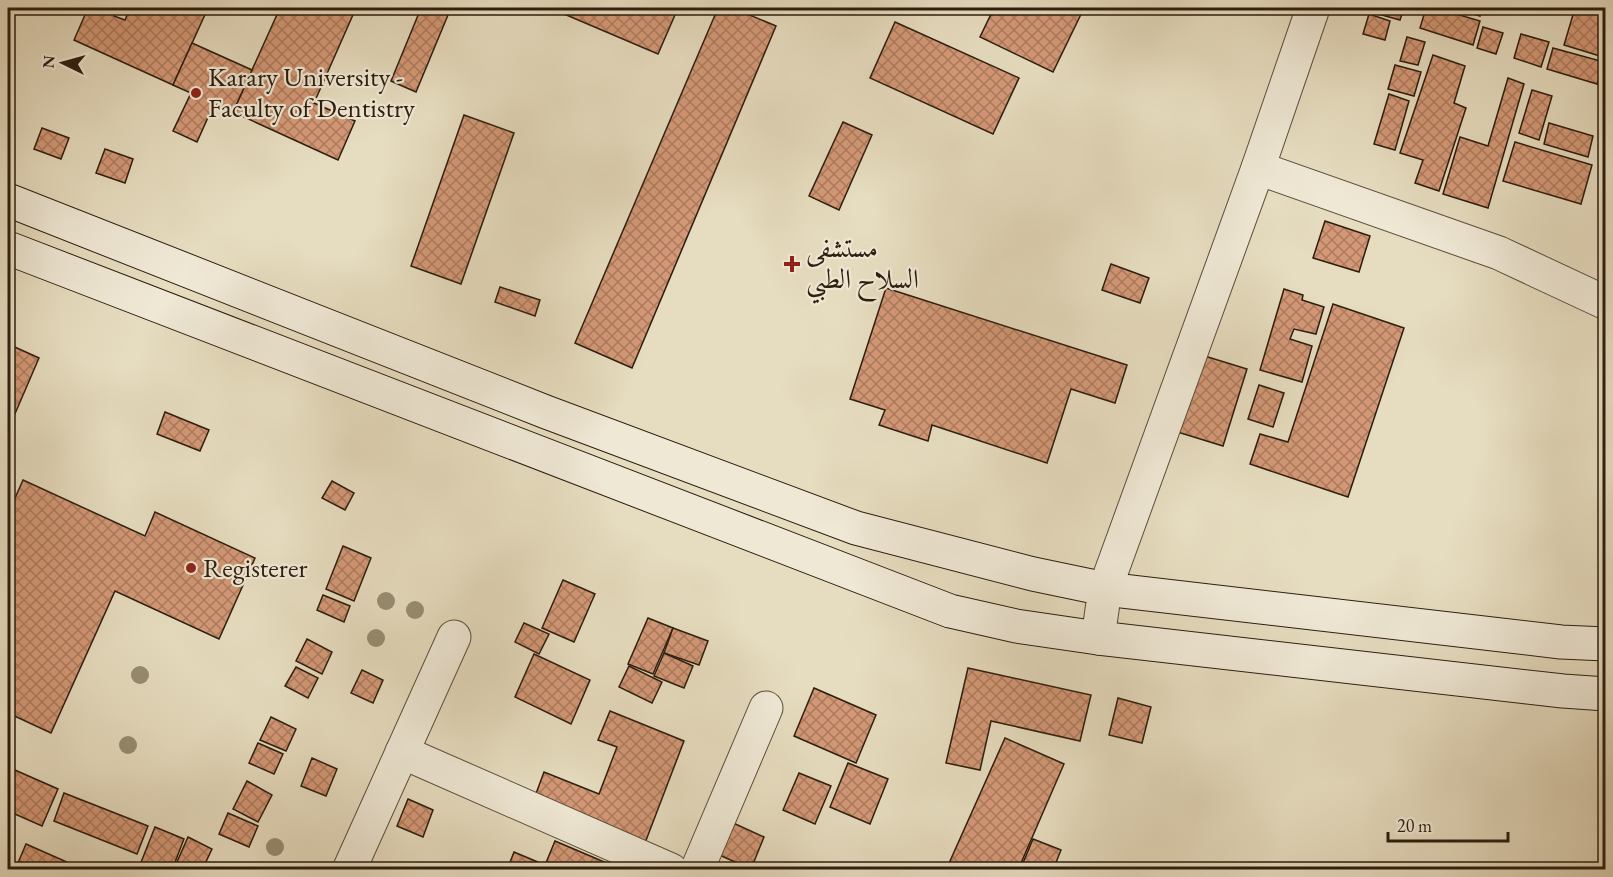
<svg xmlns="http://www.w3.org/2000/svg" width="1613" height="877" font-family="'EB Garamond',Amiri,serif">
<defs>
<pattern id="building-cross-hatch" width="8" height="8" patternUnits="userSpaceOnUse" patternTransform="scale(1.5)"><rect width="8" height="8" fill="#d49876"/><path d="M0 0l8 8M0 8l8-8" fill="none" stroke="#ac7b5f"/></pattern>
</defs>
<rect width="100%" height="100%" fill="#e6dcbf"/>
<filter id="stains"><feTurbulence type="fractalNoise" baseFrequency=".00333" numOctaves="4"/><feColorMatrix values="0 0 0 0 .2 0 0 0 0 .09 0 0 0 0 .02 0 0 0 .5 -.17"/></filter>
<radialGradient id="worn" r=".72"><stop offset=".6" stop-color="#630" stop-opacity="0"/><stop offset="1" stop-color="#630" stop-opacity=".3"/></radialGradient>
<g fill="url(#building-cross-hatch)" stroke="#2c1d0e" stroke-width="1.5">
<path d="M88,8h30l-4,8 11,4 5,-12h78l-35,77 -99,-45z"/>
<path d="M280,8h76l-42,95 41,18 -17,39 -105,-48z"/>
<path d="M421,8h8l19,7 -32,77 -25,-11z"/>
<path d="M550,8h128l-20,46z"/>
<path d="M718,8h15l43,18 -144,342 -57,-25z"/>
<path d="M994,8h90l-31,64 -73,-35z"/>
<path d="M1373,8h31l-4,12 -29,-8z"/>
<path d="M1426,8h10l44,13 -7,24 -53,-17z"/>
<path d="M1453,8h29l-2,8z"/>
<path d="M1575,8h31v28l-6,20 -36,-11z"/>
<path d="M1369,14l21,7 -5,19 -22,-6z"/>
<path d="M895,22l124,56 -26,56 -123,-56z"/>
<path d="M1483,27l20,6 -7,21 -19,-6z"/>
<path d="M1521,34l28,8 -8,25 -27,-9z"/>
<path d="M1407,37l18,5 -7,23 -18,-4z"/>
<path d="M192,43l60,27 -19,42 -19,-8 -17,38 -24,-11 18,-38 -18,-8z"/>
<path d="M1553,48l51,14 -7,22 -50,-15z"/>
<path d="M1433,55l32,11 -11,37 12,5 -27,83 -24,-8 8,-23 -23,-7z"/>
<path d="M1395,65l26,7 -7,24 -26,-7z"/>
<path d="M1508,78l16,6 -36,124 -45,-14 17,-57 28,9z"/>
<path d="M1532,90l20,6 -13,44 -20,-7z"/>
<path d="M1389,94l20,7 -14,49 -21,-6z"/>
<path d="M464,115l50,18 -53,151 -50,-18z"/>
<path d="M843,122l29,13 -33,75 -30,-14z"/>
<path d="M1549,123l44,13 -5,21 -44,-13z"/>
<path d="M42,128l27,10 -8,21 -27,-10z"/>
<path d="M1515,142l77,23 -11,39 -78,-23z"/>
<path d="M105,149l28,10 -8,24 -29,-10z"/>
<path d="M1325,221l45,15 -11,36 -46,-14z"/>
<path d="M1111,264l38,14 -9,25 -38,-13z"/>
<path d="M500,287l40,13 -5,16 -40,-14z"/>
<path d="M886,288l241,77 -12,38 -44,-14 -24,74 -115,-38 -4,16 -49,-16 6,-15 -35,-11z"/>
<path d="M1284,289l19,6 -1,5 22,7 -8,27 -22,-5 -4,10 22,7 -10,36 -42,-12z"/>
<path d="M1333,304l71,24 -56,169 -98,-33 10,-30 28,8z"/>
<path d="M8,344l31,14 -31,72z"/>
<path d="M1195,353l52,16 -24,77 -52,-16z"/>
<path d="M1259,385l25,8 -11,34 -25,-8z"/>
<path d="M165,412l44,18 -9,21 -43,-17z"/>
<path d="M23,480l122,56 10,-24 100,46 -36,81 -104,-48 -64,142 -43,-20v-199z"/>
<path d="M332,481l22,12 -9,17 -23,-12z"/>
<path d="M343,546l28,12 -17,43 -28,-12z"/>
<path d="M563,580l32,14 -21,48 -32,-14z"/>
<path d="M323,595l27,11 -6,16 -27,-12z"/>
<path d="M648,618l25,10 -20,46 -25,-10z"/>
<path d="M524,623l25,11 -10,20 -24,-12z"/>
<path d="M673,628l35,13 -9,24 -35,-12z"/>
<path d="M307,639l25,13 -10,22 -26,-13z"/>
<path d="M664,653l29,13 -9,22 -30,-12z"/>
<path d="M534,654l56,26 -19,44 -56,-27z"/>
<path d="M629,666l33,16 -10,21 -33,-16z"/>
<path d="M296,667l22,11 -10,20 -23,-12z"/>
<path d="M968,668l123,27 -11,46 -89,-20 -11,49 -34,-7z"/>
<path d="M362,670l21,10 -10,23 -22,-10z"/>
<path d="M814,688l62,27 -20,48 -62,-27z"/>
<path d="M1118,698l33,9 -9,36 -33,-8z"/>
<path d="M610,711l74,30 -39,102 -111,-44 10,-27 55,22 18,-47 -19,-7z"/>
<path d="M271,717l25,12 -10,22 -26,-11z"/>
<path d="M1005,738l59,26 -46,106h-72z"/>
<path d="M258,743l25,11 -9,20 -25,-11z"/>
<path d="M312,758l25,11 -11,27 -25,-10z"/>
<path d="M848,763l40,16 -18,45 -40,-17z"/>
<path d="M8,767l50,22 -16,37 -34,-15z"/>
<path d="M799,773l32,13 -16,38 -32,-14z"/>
<path d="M247,781l25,14 -14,27 -25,-13z"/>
<path d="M64,793l84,33 -11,28 -83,-33z"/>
<path d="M408,799l25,11 -10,27 -26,-11z"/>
<path d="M228,813l30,13 -9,21 -30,-13z"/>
<path d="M731,822l33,15 -13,32 -34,-15z"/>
<path d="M155,827l29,12 -12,31h-34z"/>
<path d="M188,837l24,12 -10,21h-9l-16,-8z"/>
<path d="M1033,839l28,11 -8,20h-33z"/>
<path d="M555,841l68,29h-80z"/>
<path d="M26,844l52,23 -1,3h-62z"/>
<path d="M514,852l26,11 -3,7h-30z"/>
</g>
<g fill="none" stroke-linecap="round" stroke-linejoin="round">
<defs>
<g id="street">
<path d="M1258,168l241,85 107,50"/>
<path d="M1098,638l7,-49 153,-421 55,-160"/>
<path d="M402,752l269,118"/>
<path d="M349,870l105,-233"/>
<path d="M697,870l69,-162"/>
</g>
<g id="secondary">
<path d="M8,200l538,212 310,116 177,46 72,15 456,53 45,2"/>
<path d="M8,248l942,363 66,15 82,12 465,53 43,3"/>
</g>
</defs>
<use href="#street" stroke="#5a4d3a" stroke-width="35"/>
<use href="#secondary" stroke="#2c1d0e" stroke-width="35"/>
<use href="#street" stroke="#efe8d5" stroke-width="33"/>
<use href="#secondary" stroke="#efe8d5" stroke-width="33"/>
</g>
<g fill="#978e73">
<circle cx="386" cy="601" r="9"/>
<circle cx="415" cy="610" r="9"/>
<circle cx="376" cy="638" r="9"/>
<circle cx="140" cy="675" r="9"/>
<circle cx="128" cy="745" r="9"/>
<circle cx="275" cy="847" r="9"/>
</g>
<g fill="#8f2418" stroke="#efe8d5" stroke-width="2">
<circle cx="196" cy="93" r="6"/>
<path d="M789 255h6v6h6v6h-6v6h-6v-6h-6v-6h6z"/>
<circle cx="191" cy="568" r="6"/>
</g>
<g text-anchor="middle" stroke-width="4.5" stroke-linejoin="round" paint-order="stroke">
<g font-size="27" fill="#2c1d0e" stroke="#efe8d5" text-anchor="start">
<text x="208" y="86">Karary University -<tspan x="208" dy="31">Faculty of Dentistry</tspan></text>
<text x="806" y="257">مستشفى<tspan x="806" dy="31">السلاح الطبي</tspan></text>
<text x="203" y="577">Registerer</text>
</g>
</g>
<rect width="1613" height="877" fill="none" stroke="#e6dcbf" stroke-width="30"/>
<rect x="9" y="9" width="1595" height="859" fill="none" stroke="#2c1d0e" stroke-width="3"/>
<rect x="15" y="15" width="1583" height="847" fill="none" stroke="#2c1d0e" stroke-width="1.5"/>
<g transform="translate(63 63) rotate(275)" stroke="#efe8d5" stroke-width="4.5" paint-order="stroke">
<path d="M0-4.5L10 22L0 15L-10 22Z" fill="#2c1d0e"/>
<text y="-9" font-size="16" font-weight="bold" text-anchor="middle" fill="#2c1d0e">N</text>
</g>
<path d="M1388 832v9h120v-9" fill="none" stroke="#2c1d0e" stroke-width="3"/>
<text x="1397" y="832" font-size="18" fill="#2c1d0e" stroke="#efe8d5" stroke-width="4.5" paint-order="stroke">20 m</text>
<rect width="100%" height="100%" filter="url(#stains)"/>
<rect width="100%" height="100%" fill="url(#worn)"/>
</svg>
